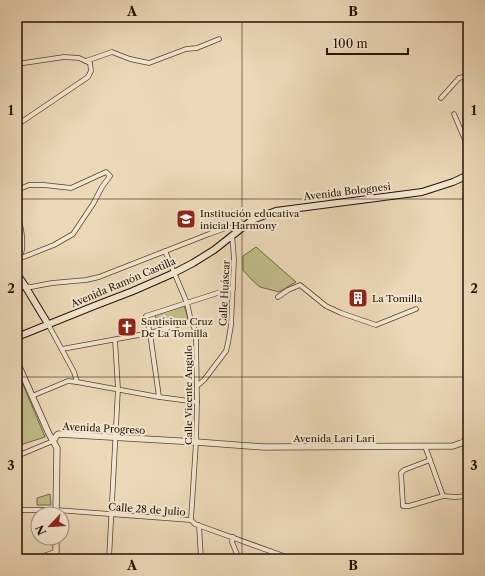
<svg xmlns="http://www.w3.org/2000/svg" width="485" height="576" font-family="'Libre Caslon Text',serif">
<rect width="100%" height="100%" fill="#ecd8b7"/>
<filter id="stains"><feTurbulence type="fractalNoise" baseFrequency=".005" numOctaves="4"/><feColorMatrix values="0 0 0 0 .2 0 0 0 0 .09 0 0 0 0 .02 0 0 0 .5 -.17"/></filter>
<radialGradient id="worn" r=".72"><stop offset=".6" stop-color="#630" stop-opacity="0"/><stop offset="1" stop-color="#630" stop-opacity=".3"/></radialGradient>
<g fill="#c0bc89" stroke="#746646">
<path d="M256,247l40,35 -17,10 -19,-5 -8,-7 -9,-10v-14z"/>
<path d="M184,306l4,12 -1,3 -28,8 -4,-14z"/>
<path d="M17,370l28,67 -28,9z"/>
<path d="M50,494l1,11h-14v-7z"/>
</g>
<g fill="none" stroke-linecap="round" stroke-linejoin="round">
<defs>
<g id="minor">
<path d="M86,61l26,-9 18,7 19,4 37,-14 11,-1 22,-9"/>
<path d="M17,64l47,-7 15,1 11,5 1,8 -3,6 -71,48"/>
<path d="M441,98l18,-20 9,-2"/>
<path d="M454,114l14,33"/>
<path d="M17,190l12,-5h15l27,3 35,-16 4,4 -8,11 -9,17 -20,30 -19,11 -33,13"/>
<path d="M17,216c5,11 9,37 0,46"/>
<path d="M165,251l22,52 4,18 3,6 2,8 1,67 -1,40 -5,78"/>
<path d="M17,288l8,-2 6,1 21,-4 34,-3 13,-3 110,-43 17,-6 16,-1"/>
<path d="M278,297l10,-7 12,-5 26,21 15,7 35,12 40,-16"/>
<path d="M48,324l26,48 3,10"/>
<path d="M62,349l88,-16 41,-12"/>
<path d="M197,386l7,-6 22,-29 2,-8 3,-18 3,-65 -1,-15 -1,-9"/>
<path d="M32,396l36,-15 9,1 82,15"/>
<path d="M197,402l-38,-5 -9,-64 -4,-17 87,-28"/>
<path d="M425,446l18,50"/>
<path d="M17,456l36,-15"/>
<path d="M430,460l-26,10 -3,3 2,33h6l34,-10 12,1 13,-1"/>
<path d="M17,510h39l135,10 4,4 97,35"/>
<path d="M199,525l2,34"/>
<path d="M233,537l-1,5 7,17"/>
<path d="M35,559l20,-7"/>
<path d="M109,559l9,-170 -3,-49"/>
</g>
<g id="tertiary">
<path d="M17,362l32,72 8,14 -1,66"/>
<path d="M53,441l4,-6 2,-1 137,8 68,5 189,-1 11,-4 4,-7"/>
<path d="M56,538v21"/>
</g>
<g id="secondary">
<path d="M17,274l8,12 23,38"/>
<path d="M17,337l77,-31 39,-15 41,-18 19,-10 21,-13 38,-30 24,-9 146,-19 31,-10 15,-7"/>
</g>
</defs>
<use href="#minor" stroke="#584231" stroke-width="5.5"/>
<use href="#tertiary" stroke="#584231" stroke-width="7"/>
<use href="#secondary" stroke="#271004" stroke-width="8"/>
<use href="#minor" stroke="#f3e6d0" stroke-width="4"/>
<use href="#tertiary" stroke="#f3e6d0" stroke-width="5.5"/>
<use href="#secondary" stroke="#f3e6d0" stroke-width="6"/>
</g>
<path fill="none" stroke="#271004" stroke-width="1" stroke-opacity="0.55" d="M242,17v542M17,199h451M17,377h451"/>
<defs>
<symbol id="school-square" viewBox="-11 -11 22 22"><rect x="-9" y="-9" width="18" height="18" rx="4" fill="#8f2418" stroke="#f3e6d0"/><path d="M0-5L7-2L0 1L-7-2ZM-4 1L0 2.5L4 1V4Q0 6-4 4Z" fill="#fff"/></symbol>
<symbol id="building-square" viewBox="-11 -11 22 22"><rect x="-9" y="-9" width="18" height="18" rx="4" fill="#8f2418" stroke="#f3e6d0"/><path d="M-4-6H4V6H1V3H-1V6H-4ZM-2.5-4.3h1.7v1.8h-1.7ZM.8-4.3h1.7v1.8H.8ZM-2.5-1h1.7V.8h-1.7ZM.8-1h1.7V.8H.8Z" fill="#fff"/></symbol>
<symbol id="church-square" viewBox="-11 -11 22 22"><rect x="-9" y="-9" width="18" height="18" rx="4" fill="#8f2418" stroke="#f3e6d0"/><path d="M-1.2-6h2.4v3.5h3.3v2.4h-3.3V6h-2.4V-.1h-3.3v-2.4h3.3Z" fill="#fff"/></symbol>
</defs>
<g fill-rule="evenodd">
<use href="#school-square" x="175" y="208" width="22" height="22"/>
<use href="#building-square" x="347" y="287" width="22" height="22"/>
<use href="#church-square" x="116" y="316" width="22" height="22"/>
</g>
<g text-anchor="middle" stroke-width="4" stroke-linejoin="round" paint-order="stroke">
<g font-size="10" fill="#271004" stroke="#f3e6d0">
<text transform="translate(347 191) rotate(-7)" y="4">Avenida Bolognesi</text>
<text transform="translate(123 282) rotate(-23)" y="4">Avenida Ramón Castilla</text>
<text transform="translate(224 293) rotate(-87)" y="4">Calle Huáscar</text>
<text transform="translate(188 395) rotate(-90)" y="4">Calle Vicente Angulo</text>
<text transform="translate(104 428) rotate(3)" y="4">Avenida Progreso</text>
<text x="334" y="442">Avenida Lari Lari</text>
<text transform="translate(147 509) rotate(4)" y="4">Calle 28 de Julio</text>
</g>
<g font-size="10" fill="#271004" stroke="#f3e6d0" text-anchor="start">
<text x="200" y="217">Institución educativa<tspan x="200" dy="12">inicial Harmony</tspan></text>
<text x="372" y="302">La Tomilla</text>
<text x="141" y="325">Santísima Cruz<tspan x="141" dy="12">De La Tomilla</tspan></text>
</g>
</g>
<rect width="485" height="576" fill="none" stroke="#ecd8b7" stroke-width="44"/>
<g transform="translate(50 526) rotate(245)"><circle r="19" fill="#f3e6d0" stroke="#a1907e"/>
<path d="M0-3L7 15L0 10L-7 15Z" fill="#8f2418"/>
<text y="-6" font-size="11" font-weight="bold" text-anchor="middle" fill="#271004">N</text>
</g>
<path d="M327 48v6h81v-6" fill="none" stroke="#271004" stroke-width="2"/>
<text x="333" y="48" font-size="12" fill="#271004" stroke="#f3e6d0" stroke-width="3" paint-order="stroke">100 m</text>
<rect x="22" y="22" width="441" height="532" fill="none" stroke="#271004" stroke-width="1.5"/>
<g font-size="13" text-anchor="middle" font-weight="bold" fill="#271004">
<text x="132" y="16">A</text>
<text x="353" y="16">B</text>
<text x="11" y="115">1</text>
<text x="474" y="115">1</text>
<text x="11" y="293">2</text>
<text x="474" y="293">2</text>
<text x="11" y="470">3</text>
<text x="474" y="470">3</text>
<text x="132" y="570">A</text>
<text x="353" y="570">B</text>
</g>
<rect width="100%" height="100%" filter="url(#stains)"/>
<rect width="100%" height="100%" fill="url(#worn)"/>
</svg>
